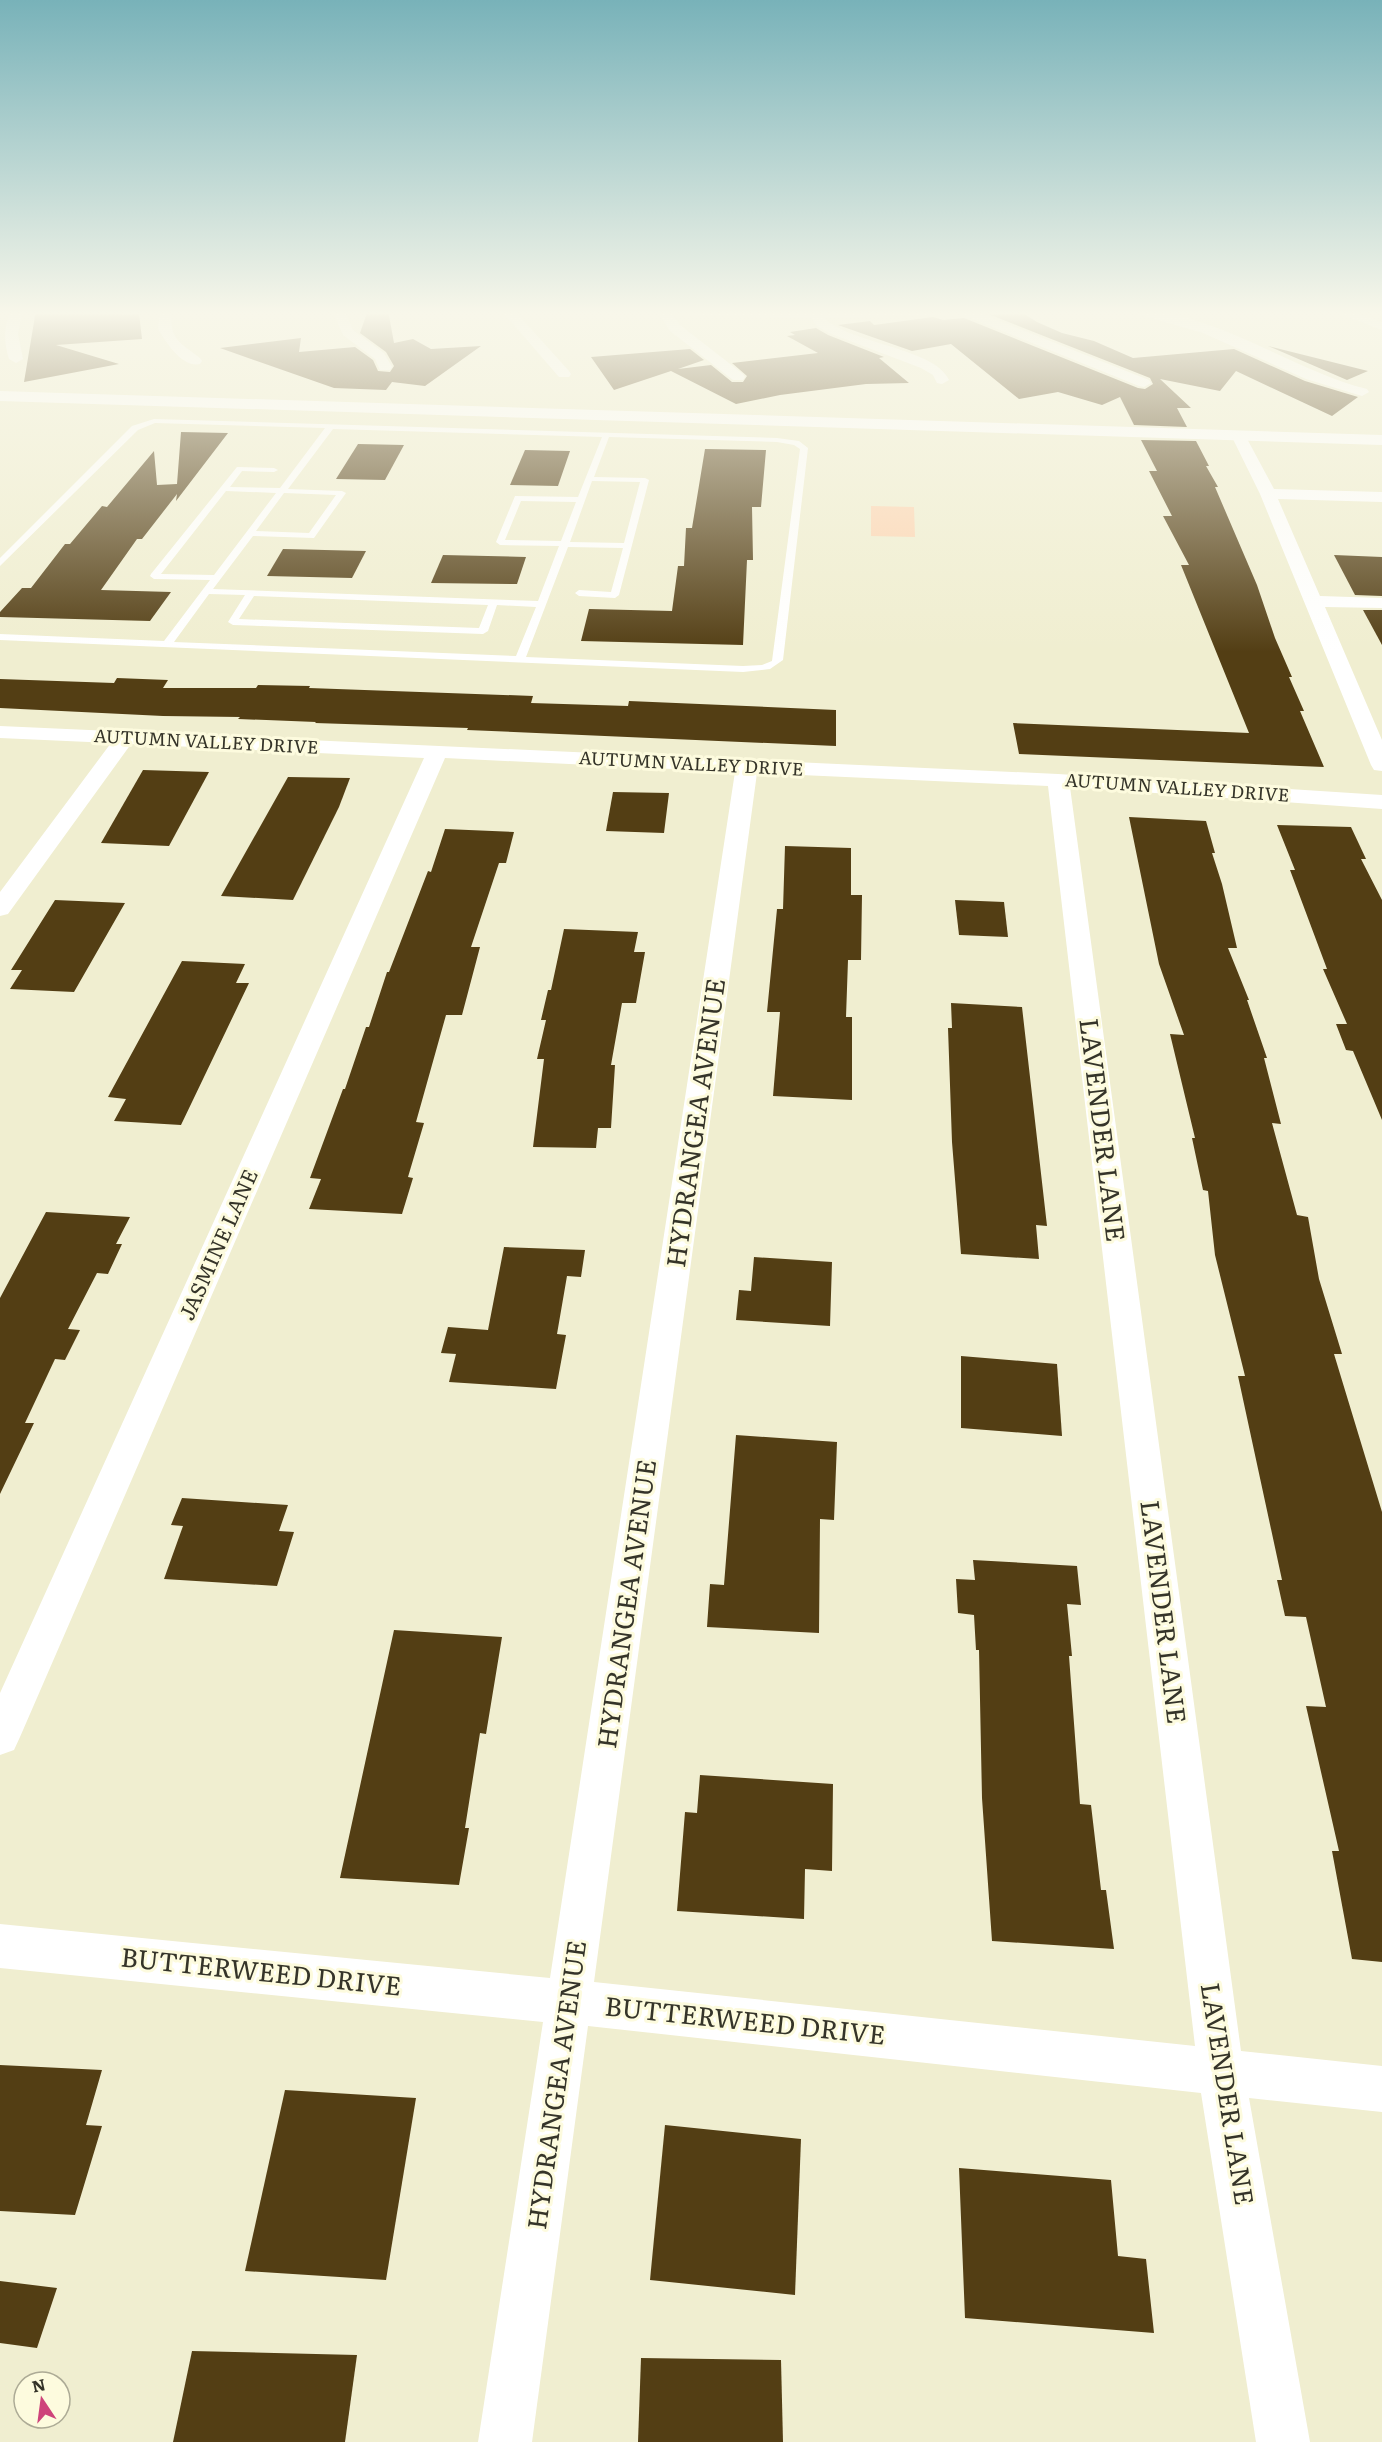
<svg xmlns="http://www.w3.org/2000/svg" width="1382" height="2442" font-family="Literata,serif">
<rect width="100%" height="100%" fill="#f0eed0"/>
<path fill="#fdd4b1" d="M871,506l43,1 1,30 -44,-1z"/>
<g fill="#533e14">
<path d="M36,310h87l-1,5 17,-2 3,26 -86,6 63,19 -95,18z"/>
<path d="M368,310h20l6,33 19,-4 18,10 50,-3 -56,40 -33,-4 -6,8 -52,-2 -114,-40 81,-10 -2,14 56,-5 18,13 5,11 12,1 4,-6 -8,-14 -26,-19z"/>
<path d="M1021,312l16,10 25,11 32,8 39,17 101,-9 71,32 53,16 -26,19 -96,-45 -16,20 -60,-12 31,29h-14l10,19 -53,-2 -14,-28 -18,8 -44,-13 -39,7 -68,-55 -39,7 -74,-26 32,-4 4,4 59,-8 10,3 21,-2 174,70 7,1 8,-5 -3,-6 -159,-63z"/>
<path d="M816,328l12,7 56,22 -5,1 30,25 -43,1 -86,11 -44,9 -65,-33 -57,19 -23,-33 99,-8 14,11 -26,9 33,-4 21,17h11l4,-6 -15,-13 86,-10 -31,-17 8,-1 -5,-3z"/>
<path d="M1268,346l100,25 -21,9z"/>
<path d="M181,432l47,1 -52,68 1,-7 -35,45h-5l-36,51 70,2 -21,29 -150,-4v-5l22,-24h9l34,-44h5l32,-38 5,1 47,-56 3,34 20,-1z"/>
<path d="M1141,440l55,1 13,25h-3l12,21h-3l42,98 18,53 17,39h-3l15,34h-4l24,56 -305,-13 -6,-31 236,10 -68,-168h8l-26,-49h9l-23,-45h8z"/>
<path d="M358,444l46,1 -19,35 -49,-1z"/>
<path d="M705,449l61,1 -5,57h-9l1,53h-6l-4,85 -162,-4 8,-32 83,2 6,-45h6l2,-38h6z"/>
<path d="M525,450l45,1 -12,35 -48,-1z"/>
<path d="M283,549l83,2 -14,27 -85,-2z"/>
<path d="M443,555l83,2 -9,27 -86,-1z"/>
<path d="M1334,555l48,2v39l-27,-1z"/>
<path d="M1363,610h19v35z"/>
<path d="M117,678l51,2 -5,8h93l2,-3 52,1 -1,2 224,8 -2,7 97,3 1,-5 207,9v36l-369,-16 1,-2 -153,-5 1,-1 -78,-3 2,-2 -77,-1 -163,-8v-29l114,4z"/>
<path d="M143,770l66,2 -40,74 -68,-3z"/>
<path d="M288,777l62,1 -11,29 -46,93 -72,-4z"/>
<path d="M613,792l56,1 -5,40 -58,-2z"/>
<path d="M1129,817l77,4 9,32h-3l10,31 15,64h-9l21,52h-2l20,58h-3l17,66 -9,-1 25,92 11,2 11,62 23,75h-8l48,158v450l-30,-3 -20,-108h7l-33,-145 20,1 -20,-90 -21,-1 -8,-36h5l-44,-204h7l-30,-121 -7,-64 -5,-1 -11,-52h3l-25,-104 14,1 -25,-71z"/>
<path d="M1277,825l74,2 15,32h-5l21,41v220l-29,-69 -7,-1 -10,-26h11l-24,-55h4l-37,-99h5z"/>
<path d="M445,829l69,3 -8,31h-7l-28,84h9l-18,68h-16l-30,107 8,1 -16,54 5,1 -11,36 -93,-5 12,-30 -11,-1 33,-89h2l21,-62h3l18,-55h2l39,-101 3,1z"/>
<path d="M785,846l66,2v47h11l-1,65h-13l-2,57h6v83l-79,-4 7,-84h-13l10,-103h6z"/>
<path d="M55,900l70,3 -51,89 -64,-3 12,-19h-11z"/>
<path d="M955,900l49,2 4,35 -49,-2z"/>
<path d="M564,929l74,3 -4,20h11l-9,51h-14l-11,62h4l-4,63h-13l-2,20 -63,-1 11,-88h-7l9,-39h-5l7,-30h3z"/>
<path d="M182,961l63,3 -9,19h13l-68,142 -67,-4 12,-22 -18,-2z"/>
<path d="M951,1003l71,4 25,219 -11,-1 3,34 -78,-5 -9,-112 -4,-114h4z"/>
<path d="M46,1212l84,5 -14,27h6l-14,30 -11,-1 -29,56 12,1 -15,30 -10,-1 -30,64h9l-34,71v-196z"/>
<path d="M504,1247l81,3 -4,27 -14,-1 -10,58 9,1 -10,54 -107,-7 7,-28 -15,-1 7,-26 40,3z"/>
<path d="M754,1257l78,5 -2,64 -94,-6 3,-30 12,1z"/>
<path d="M961,1356l96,8 5,72 -101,-8z"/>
<path d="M736,1435l101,7 -3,78 -14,-1 -1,114 -112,-6 3,-43 14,1z"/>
<path d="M182,1498l106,7 -9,26 15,1 -17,54 -113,-7 19,-53 -12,-1z"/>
<path d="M973,1560l104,6 4,39 -14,-1 5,52h-3l11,148 11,1 10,85h5l8,59 -122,-8 -10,-143 -3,-148h-3l-2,-35 -16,-2 -2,-34 19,1z"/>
<path d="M394,1630l108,7 -16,97 -6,-1 -15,95h4l-10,57 -119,-7z"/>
<path d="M700,1775l133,9 -1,87 -27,-2 -1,50 -127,-8 8,-99 12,1z"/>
<path d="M0,2065l102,5 -16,55 16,1 -27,89 -75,-4z"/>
<path d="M285,2090l131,8 -30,182 -141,-9z"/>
<path d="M665,2125l136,14 -6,156 -145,-15z"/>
<path d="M959,2168l152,12 7,76 28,3 8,74 -189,-15z"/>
<path d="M0,2281l57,7 -20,60 -37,-5z"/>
<path d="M192,2351l165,4 -12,87h-172z"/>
<path d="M641,2358l140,2 2,82h-145z"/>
</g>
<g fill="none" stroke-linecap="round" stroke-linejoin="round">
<path fill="#fff" fill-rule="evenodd" d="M154,419l623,19 22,3 9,7 -25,212 -13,9 -27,3 -743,-32v-6l164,7 46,-61 -56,-1 -4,-3 1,-2 86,-107 37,1 4,2 -4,2 -32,-1 -12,16 50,1 45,-60 -170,-5 -17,7 -138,136v-8l132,-132zM333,429l269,8 -24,60 -63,-1 -19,46 4,3 59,1 -21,55 -325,-12 40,-53 61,2 32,-45 -4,-2 -54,-2zM609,437l168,5 17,3 6,4 -28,212 -10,4 -19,1 -217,-9 42,-110 55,1 -12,44 -32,-2 -4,3 4,3 36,2 4,-3 30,-115 -4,-2 -51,-1zM592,481l48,1 -16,61 -54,-1zM226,491l50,2 -62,82 -53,-1zM284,493l52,2 -27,38 -53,-2zM521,501l55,1 -15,39 -56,-1zM209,594l36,1 -17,27 5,3 250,9 5,-3 9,-26 39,2 -20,49 -342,-14zM254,596l234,9 -9,23 -240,-9z"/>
<g fill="#fff" fill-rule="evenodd">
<path d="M11,310h12l-5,24 5,25 -7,4 -7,-4c-5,-17 -6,-32 2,-49z"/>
<path d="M160,310h12c-3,29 6,31 28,48l2,3 -2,3c-18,4 -34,-22 -42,-35z"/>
<path d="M332,310h12l9,20 31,23 8,14 -2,3h-10l-5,-11 -32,-24z"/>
<path d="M501,310h13l55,61 2,3 -2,3h-10z"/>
<path d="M639,310h355l-2,3 -10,1 167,66 2,3 -7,4 -5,-1 -179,-72 -136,4c27,26 111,30 125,62l-7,4 -5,-1 -4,-8 -12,-7 -92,-35 -12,-7 -6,-8 -139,-4 8,11 63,49 2,3 -2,3h-10l-63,-49 -11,-17h-14z"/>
<path d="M1132,310c83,0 156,59 235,79l2,3 -7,4 -56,-17 -103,-46 -69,-20z"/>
<path d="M1330,310h18l34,12v8z"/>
<path d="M1238,431l7,4 29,54 108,3v10l-104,-3 42,97 62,2v10l-57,-1 57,133v31l-8,-1 -3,-5 -111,-271 -29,-59z"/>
<path d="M0,726l1058,48 324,21v14l-312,-22 171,1264 141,15v46l-133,-14 61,344h-54l-55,-349 -613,-67 -56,416h-54l65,-420 -543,-54v-44l550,54 185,-1206 -290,-14 -425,979 -6,13 -14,5v-62l424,-935 -293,-14 -123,170 -8,2v-24l111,-149 -111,-5zM757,773l291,13 147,1260 -601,-64z"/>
</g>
<path fill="#fff" fill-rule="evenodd" d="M0,391l1382,44v10l-1382,-44z"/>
</g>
<linearGradient id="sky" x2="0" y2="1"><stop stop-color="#78b2b9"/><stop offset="0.48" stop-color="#f8f7ea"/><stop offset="1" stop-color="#f8f7ea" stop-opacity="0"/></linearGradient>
<rect width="1382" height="652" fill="url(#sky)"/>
<g text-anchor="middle" stroke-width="6" stroke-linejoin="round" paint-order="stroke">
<g font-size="18" fill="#353429" stroke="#fdfbde">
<text transform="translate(206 742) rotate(3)" y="6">AUTUMN VALLEY DRIVE</text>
<text transform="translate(691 764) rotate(3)" y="6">AUTUMN VALLEY DRIVE</text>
<text transform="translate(1177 788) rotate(4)" y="6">AUTUMN VALLEY DRIVE</text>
</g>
<g font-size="21" fill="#353429" stroke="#fdfbde">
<text transform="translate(219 1245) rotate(-66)" y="7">JASMINE LANE</text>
</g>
<g font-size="26" fill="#353429" stroke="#fdfbde">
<text transform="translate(696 1123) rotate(-82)" y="9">HYDRANGEA AVENUE</text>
<text transform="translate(1102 1130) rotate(83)" y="9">LAVENDER LANE</text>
<text transform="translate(627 1604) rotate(-82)" y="9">HYDRANGEA AVENUE</text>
<text transform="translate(1163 1612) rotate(83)" y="9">LAVENDER LANE</text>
<text transform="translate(261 1972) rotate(6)" y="9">BUTTERWEED DRIVE</text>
<text transform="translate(745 2021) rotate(6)" y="9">BUTTERWEED DRIVE</text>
<text transform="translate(557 2085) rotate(-82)" y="9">HYDRANGEA AVENUE</text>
<text transform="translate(1227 2094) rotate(81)" y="9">LAVENDER LANE</text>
</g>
</g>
<g transform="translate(42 2400) rotate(347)"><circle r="28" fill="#fdfbde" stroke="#adab96" stroke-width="1.5"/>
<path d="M0-4.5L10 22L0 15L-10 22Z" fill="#ce437a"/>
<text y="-9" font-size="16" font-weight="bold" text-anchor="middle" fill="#353429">N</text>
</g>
</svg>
